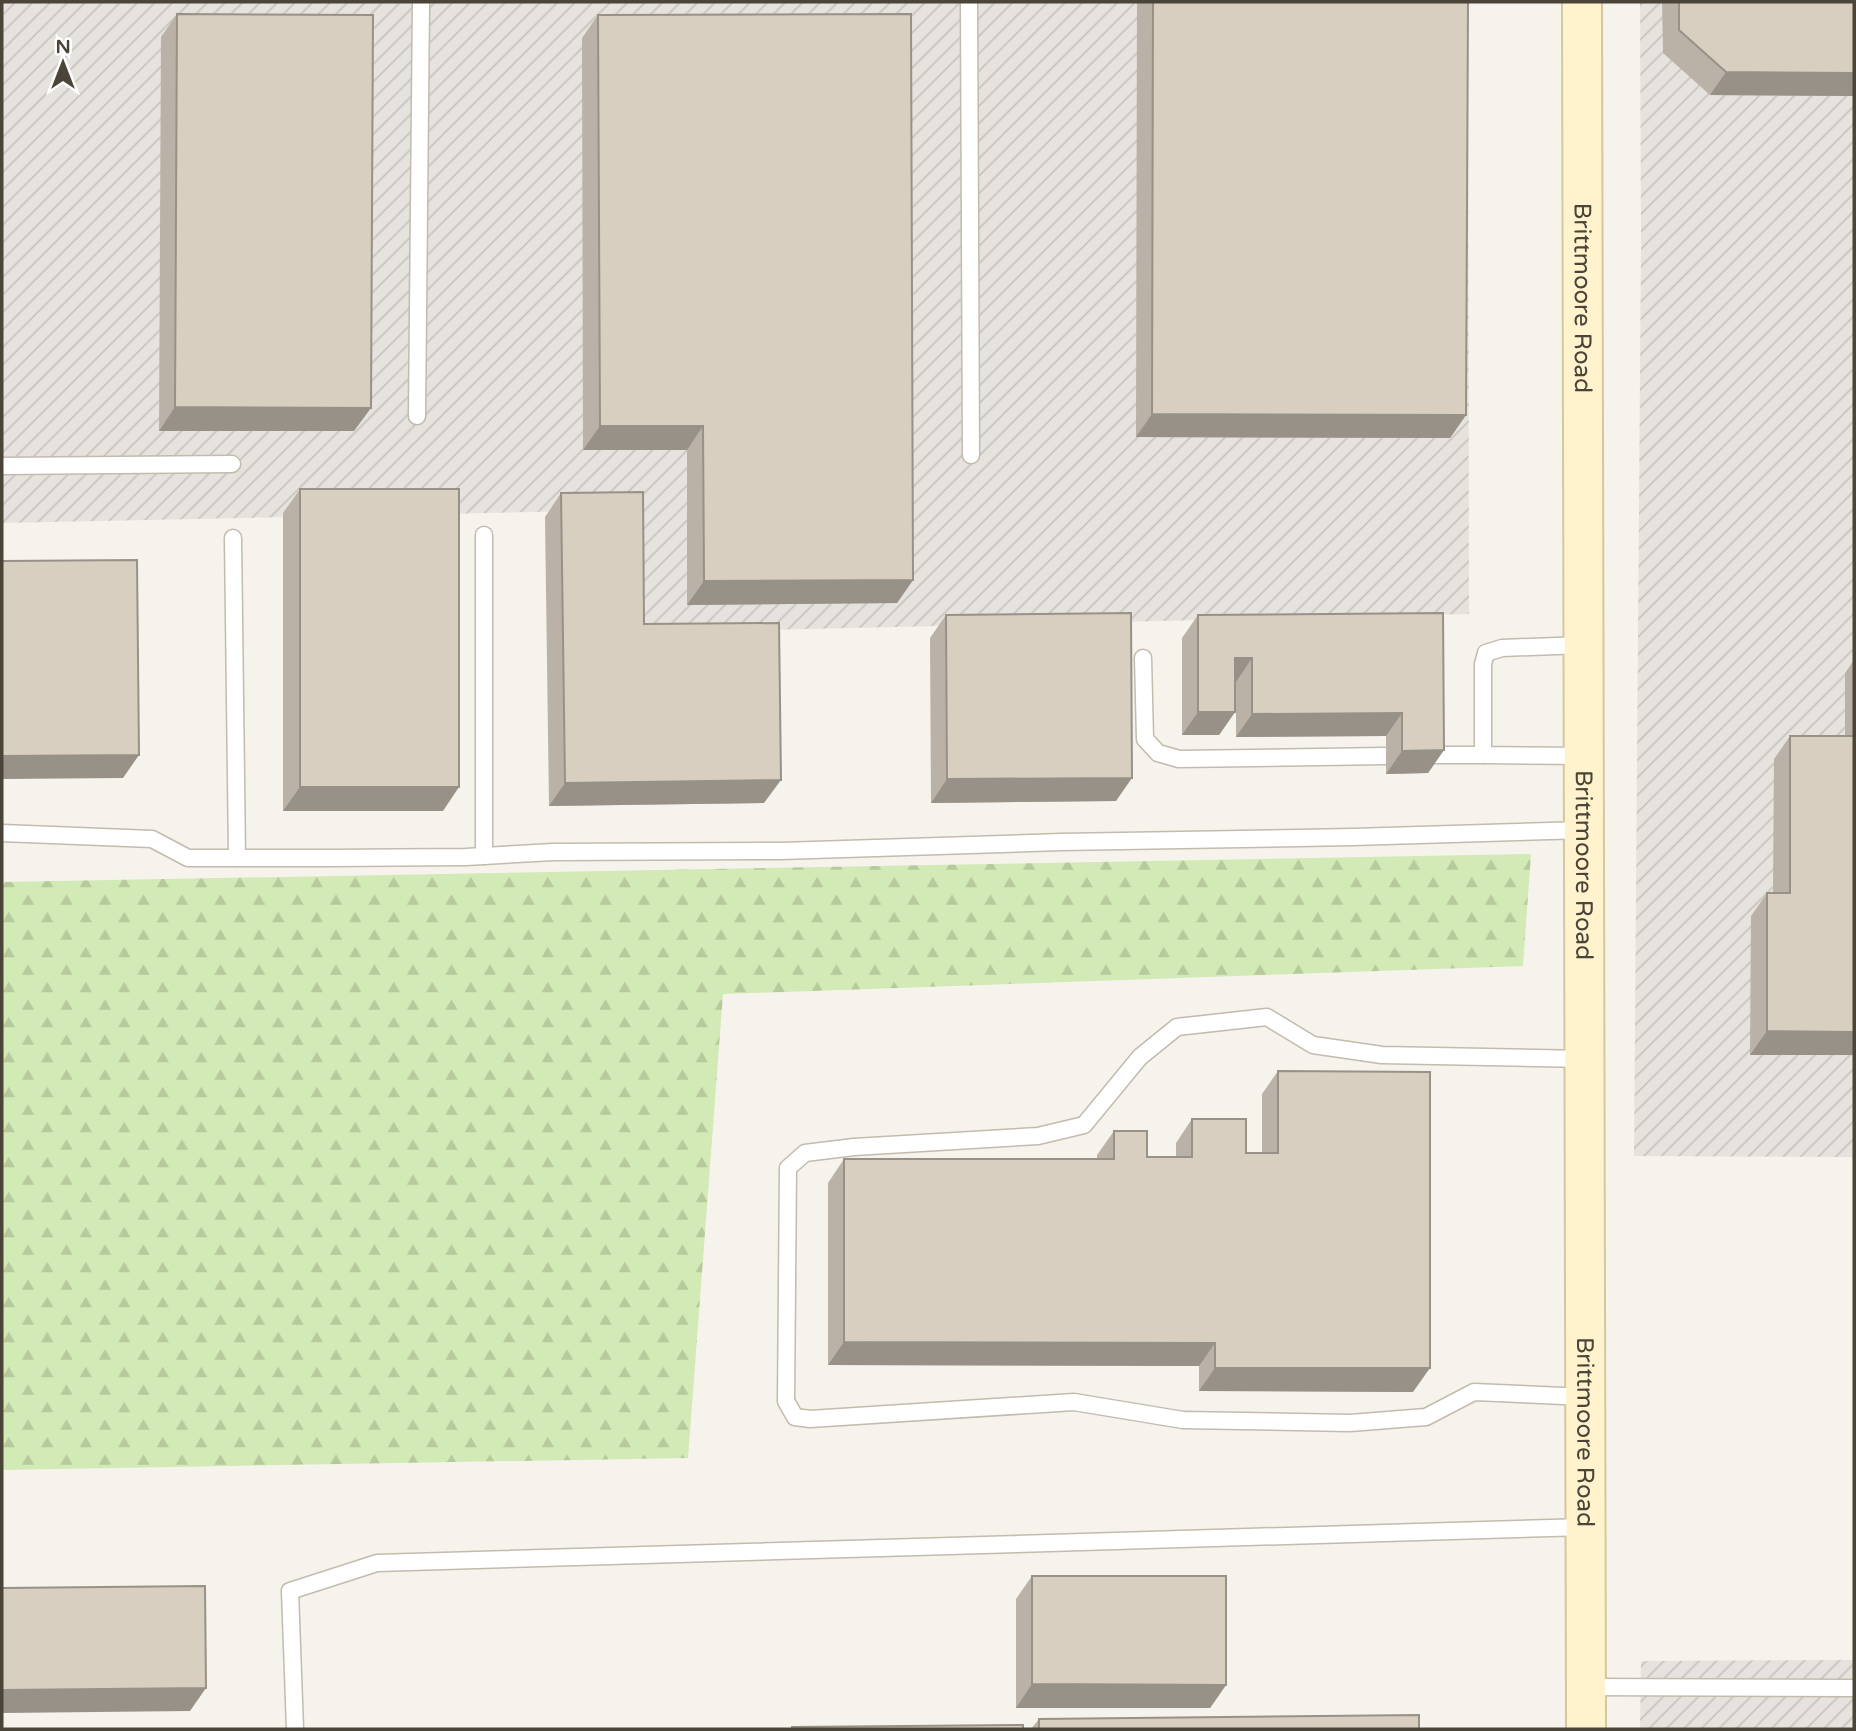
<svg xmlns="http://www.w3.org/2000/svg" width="1856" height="1731" font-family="'Varela Round',sans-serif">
<defs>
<pattern id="industrial-furrows" width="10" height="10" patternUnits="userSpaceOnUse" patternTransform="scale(1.75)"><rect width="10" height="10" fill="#e6e2dd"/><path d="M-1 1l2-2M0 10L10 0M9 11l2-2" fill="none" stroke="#c7c3be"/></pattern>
<pattern id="forest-firs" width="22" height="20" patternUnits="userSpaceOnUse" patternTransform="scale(1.75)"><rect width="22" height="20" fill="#d2eab5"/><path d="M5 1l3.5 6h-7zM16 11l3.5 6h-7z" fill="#b6ca9c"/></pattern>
</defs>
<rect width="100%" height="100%" fill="#f6f3ec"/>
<g fill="url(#industrial-furrows)">
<path d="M2,2h1466l1,612 -838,19v-123l-629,13z"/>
<path d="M1640,2h214v1155l-220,-1 7,-909z"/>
<path d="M1854,1660v69h-214l1,-68z"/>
</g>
<path fill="url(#forest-firs)" d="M1531,854l-8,112 -800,28 -35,464 -686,12v-588z"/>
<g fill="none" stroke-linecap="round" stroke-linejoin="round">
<defs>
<g id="service">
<path d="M969,2l2,453"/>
<path d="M417,416l4,-414"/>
<path d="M2,466l230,-2"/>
<path d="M484,535v321"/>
<path d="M233,538l4,320"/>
<path d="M1583,645l-81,3 -16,5 -3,11v91l101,1"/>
<path d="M1143,658l2,81 13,14 21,6 207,-3"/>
<path d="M1428,755h55"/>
<path d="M2,833l150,6 36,19h142l136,-1 87,-5 228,-1 280,-9 292,-5 231,-7"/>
<path d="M1585,1059l-203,-4 -69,-10 -46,-28 -90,10 -37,30 -56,68 -46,11 -184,11 -49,6 -17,15 -2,233 9,16 15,2 264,-17 109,18 167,3 76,-6 48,-25 112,5"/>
<path d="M1586,1687l268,1"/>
<path d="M295,1729l-5,-138 87,-28 1209,-36"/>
</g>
<g id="secondary">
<path id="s1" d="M1582,2l4,1727"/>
</g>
</defs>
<use href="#service" stroke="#c2bbae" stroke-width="19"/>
<use href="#secondary" stroke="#d6c79b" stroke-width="42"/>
<use href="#service" stroke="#fff" stroke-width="16"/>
<use href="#secondary" stroke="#fff3cd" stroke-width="38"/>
</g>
<g fill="#bab2a6">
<path d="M1137,2h331l-2,413 -16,23 -314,-1z"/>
<path d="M1662,2h192v94l-144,-1 -47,-42z"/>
<path d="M177,14l177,417h-195l2,-394z"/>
<path d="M598,15l315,565 -16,23 -210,2v-155h-104l-1,-412z"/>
<path d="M300,489l143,322h-160v-298z"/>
<path d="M561,493l83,131 120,179 -215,3 -4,-289z"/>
<path d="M1443,613l1,137 -16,23 -42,1v-38l-150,1v-55l-1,30 -16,23h-37v-97l16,-23z"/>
<path d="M946,615l170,186 -185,2 -1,-165z"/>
<path d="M1854,660v395h-104l1,-139 16,-23h6l1,-134 16,-23h55v-63z"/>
<path d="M1278,1071l135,321 -214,-1v-25l-371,-1v-182l16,-24h253v-4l17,-24 33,26h29v-14l16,-24 54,34h16v-59z"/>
<path d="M1032,1576l194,109 -16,23h-194v-109z"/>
<path d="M1039,1719l380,10h-388z"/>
</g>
<g fill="#979187">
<path d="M1726,72l128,1v23l-144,-1z"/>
<path d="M175,407l196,1 -17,23h-195z"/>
<path d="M1152,414l314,1 -16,23 -314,-1z"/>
<path d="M600,426h103l-16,24h-104z"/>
<path d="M913,580l-16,23 -210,2 17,-24z"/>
<path d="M1235,658h17l-16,24z"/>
<path d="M1198,712h37l-16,23h-37z"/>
<path d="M1402,713l-16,23 -150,1 16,-23z"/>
<path d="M1444,750l-16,23 -42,1 16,-23z"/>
<path d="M139,755l-16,23 -121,1v-23z"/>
<path d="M1132,778l-16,23 -185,2 16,-24z"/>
<path d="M781,780l-17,23 -215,3 16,-23z"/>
<path d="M300,787h159l-16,24h-160z"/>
<path d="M1767,1031l87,1v23h-104z"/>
<path d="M844,1342l371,1 -16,23 -371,-1z"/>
<path d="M1215,1368h215l-17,24 -214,-1z"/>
<path d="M1032,1684l194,1 -16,23h-194z"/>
<path d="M206,1688l-16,23 -188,2v-23z"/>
</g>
<g fill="#d8cfc1" stroke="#979187" stroke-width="2">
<path d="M1153,2h315l-2,413 -314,-1z"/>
<path d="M1679,2h175v71l-128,-1 -47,-42z"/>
<path d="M177,14l196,1 -2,393 -196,-1z"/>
<path d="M911,14l2,566 -209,1 -1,-155h-103l-2,-411z"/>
<rect x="300" y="489" width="159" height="298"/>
<path d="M643,492l1,132 135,-1 2,157 -216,3 -4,-290z"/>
<path d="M137,560l2,195 -137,1v-195z"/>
<path d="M1131,613l1,165 -185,1 -1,-164z"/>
<path d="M1443,613l1,137 -42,1v-38l-150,1v-56h-17v54h-37v-97z"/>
<path d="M1790,736h64v296l-87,-1v-138h23z"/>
<path d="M1278,1071l152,1v296h-215v-25l-371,-1v-183h270v-28h33v26h45v-38h54v34h32z"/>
<path d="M1032,1576h194v109l-194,-1z"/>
<path d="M205,1586l1,102 -204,2v-102z"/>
<path d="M1419,1715v14h-380v-10z"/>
<path d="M1023,1725v4h-231v-2z"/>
</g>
<g text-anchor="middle" stroke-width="5" stroke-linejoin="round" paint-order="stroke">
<g font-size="24" fill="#4b4439" stroke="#fff">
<text dy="8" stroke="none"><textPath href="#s1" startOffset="296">Brittmoore Road</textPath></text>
<text dy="8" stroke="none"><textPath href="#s1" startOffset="863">Brittmoore Road</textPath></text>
<text dy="8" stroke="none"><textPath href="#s1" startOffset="1430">Brittmoore Road</textPath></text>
</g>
</g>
<rect width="1856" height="1731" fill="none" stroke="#4b4439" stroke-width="7"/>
<g transform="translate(63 63)" stroke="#ffffff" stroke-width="5" paint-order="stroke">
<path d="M0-5L12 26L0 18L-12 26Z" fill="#4b4439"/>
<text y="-10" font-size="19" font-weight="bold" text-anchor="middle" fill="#4b4439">N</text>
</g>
</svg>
